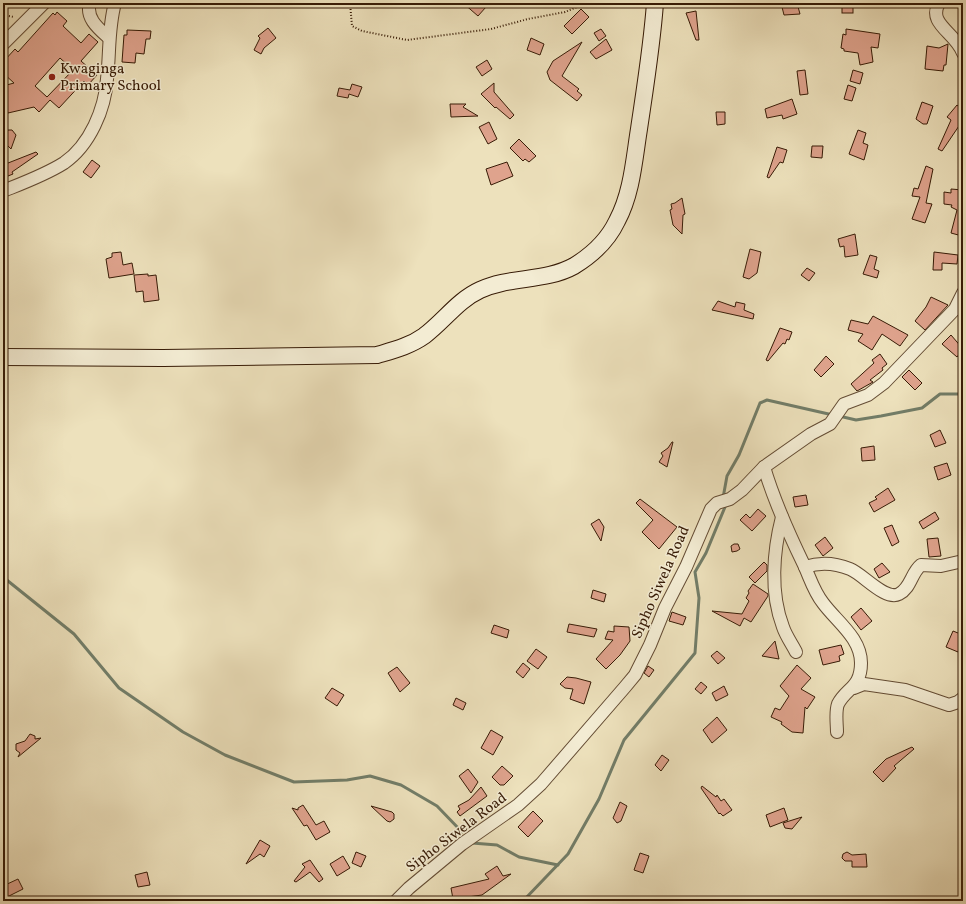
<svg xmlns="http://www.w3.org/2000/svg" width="966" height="904" font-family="Vollkorn,serif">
<rect width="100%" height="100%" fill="#ede1bc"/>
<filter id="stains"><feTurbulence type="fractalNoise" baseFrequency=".005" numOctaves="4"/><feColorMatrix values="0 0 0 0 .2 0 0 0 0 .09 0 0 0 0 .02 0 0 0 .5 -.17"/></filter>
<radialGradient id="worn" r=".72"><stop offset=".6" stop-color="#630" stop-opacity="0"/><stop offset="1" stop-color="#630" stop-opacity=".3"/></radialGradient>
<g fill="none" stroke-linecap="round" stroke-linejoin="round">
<g stroke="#727d68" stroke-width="3">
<path d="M839,416l17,4 25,-4 41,-8 18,-14h23"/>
<path d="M723,498l4,-22 12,-21 21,-52 7,-3 66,15"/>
<path d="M3,577l71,57 45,54 64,44 42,23 69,27 53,-2 23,-4 31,9 36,21 25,26"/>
<path d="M472,843l25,2 22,12 39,8"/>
<path d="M523,901l45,-47 31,-55 25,-59 71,-87 4,-55 -4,-26 11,-19 19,-46 -1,-3"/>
</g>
</g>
<g fill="#dfa38d" stroke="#371b06" fill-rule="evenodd">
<path d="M463,3h19l4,4 -8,9z"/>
<path d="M781,3h16l3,11 -16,1z"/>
<rect x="842" y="3" width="11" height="10"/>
<path d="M581,9l8,8 -17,17 -8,-8z"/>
<path d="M696,11l3,29h-3l-10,-27z"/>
<path d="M57,12l10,9 -4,5 18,17 8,-9 9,8 -17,19 16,14 -9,10 -4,-4 -25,27 -9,-8 -11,12 -5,-5 -26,6 -5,-17v-10l11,-3 -11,-10v-11l12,-13 3,3 35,-39 2,2zM60,58l13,12 -26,27 -12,-11z"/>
<path d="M268,28l8,10 -12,10 -3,6 -7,-4 6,-12 -2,-2z"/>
<path d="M601,29l5,7 -7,5 -5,-8z"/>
<path d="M846,29l34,5 -2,14 -7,-1 2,15 -13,3 -2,-12 -14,-2v-2l-3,-1 2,-14 3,1z"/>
<path d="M127,30l24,1 -1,8h-4l-2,15 -8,-1 -1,10 -13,-1 2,-27h3z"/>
<path d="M531,38l13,6 -4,11 -13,-5z"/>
<path d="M606,39l6,11 -16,9 -6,-7z"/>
<path d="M582,42l-20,34 17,13 -2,2 5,4 -5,6 -27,-21 -3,-8 6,-11z"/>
<path d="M948,44l-2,21h-2l-1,6 -18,-2 2,-23 12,2z"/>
<path d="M487,60l5,9 -10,7 -6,-9z"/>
<path d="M805,70l3,24 -8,1 -3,-24z"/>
<path d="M853,70l10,3 -3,11 -10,-3z"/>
<path d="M494,83v9l20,23 -4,4 -14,-12 -1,1 -14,-14z"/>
<path d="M352,84l10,3 -4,10 -9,-3 -1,4 -11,-2 2,-8 11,2z"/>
<path d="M848,85l8,3 -4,13 -8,-2z"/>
<path d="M792,99l5,15 -14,5 -1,-4 -15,3 -2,-9z"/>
<path d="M922,102l11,4 -6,18h-4l-7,-5z"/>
<path d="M450,104h16l-3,3 15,9 -27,1z"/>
<path d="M957,105l6,5v10l-21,31 -4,-2 13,-29 -4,-3z"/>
<path d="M716,112h9v12l-8,1z"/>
<path d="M489,122l8,17 -9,5 -9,-17z"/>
<path d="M8,130h4l4,5 -5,14 -8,-8z"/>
<path d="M858,130l8,3 -3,10 5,2 -4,15 -15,-6z"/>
<path d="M519,139l17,17 -7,6 -4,-3 -2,2 -13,-13z"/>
<path d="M812,146h11l-1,12 -11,-1z"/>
<path d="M777,147l10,3 -4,13 -3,-1 -11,16 -2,-1z"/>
<path d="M36,152l2,2 -26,18 1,2 -10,4v-13z"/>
<path d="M92,160l8,6 -9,12 -8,-6z"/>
<path d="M507,162l6,14 -22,9 -5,-16z"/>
<path d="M926,166l7,3 -7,34 6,1 -7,19 -13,-4 8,-22 -8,-1 2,-8 4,1z"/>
<path d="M951,189l12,1 -1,46 -11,-3 6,-23 -6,-3 1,-2 -8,-1v-12l7,1z"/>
<path d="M682,198l3,16 -2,1 -1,19 -9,-9 -3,-15 2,-1 -1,-5 4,-1z"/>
<path d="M855,234l3,21 -13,2 -1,-11 -4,1 -2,-8z"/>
<path d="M750,249l11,3 -4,21 -8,6 -6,-2z"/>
<path d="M121,252l2,13 9,-2 2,11 -25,4 -3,-19 6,-2v-4z"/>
<path d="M934,252l24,3 -1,9 -15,-1v7h-9z"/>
<path d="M870,255l7,2 -3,12 5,2 -2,7 -14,-4z"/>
<path d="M807,268l8,5 -6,8 -8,-6z"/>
<path d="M148,274v2l8,-1 3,25 -15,2 -1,-11 -7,1 -2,-17z"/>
<path d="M931,297l17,8 -23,25 -10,-9 11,-14z"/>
<path d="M718,301l17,6 1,-5 9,2 -1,6 10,4 -1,5 -41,-9z"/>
<path d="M873,316l35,19 -8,11 -18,-12 -10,16 -14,-9 5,-7 -15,-4 3,-10 17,4z"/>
<path d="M780,328l12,4 -3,8 -2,-1 -2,5 -2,-1 -15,18 -2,-1z"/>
<path d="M951,335l12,14 -6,8 -15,-13z"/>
<path d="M880,354l7,10 -5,4 1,2 -13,10 3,2 -16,9 -6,-7 23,-21 -2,-3z"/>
<path d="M826,356l8,8 -13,13 -7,-7z"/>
<path d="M909,370l13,13 -7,7 -13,-13z"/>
<path d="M940,430l6,13 -11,4 -5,-12z"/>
<path d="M672,442h1l-6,25 -8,-5 4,-6 -2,-3 7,-5z"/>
<path d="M874,446l1,14 -13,1 -1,-13z"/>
<path d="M947,463l4,12 -13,5 -4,-13z"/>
<path d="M888,488l7,12 -21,12 -5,-9 8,-4 -2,-2z"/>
<path d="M806,495l2,10 -13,2 -2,-10z"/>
<path d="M640,499l37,28 -18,22 -17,-17 11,-12 -17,-17z"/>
<path d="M758,509l8,7 -14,15 -12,-11 6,-6 4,4z"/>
<path d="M935,512l4,7 -16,10 -4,-7z"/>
<path d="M599,519l5,8 -3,14 -10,-17z"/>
<path d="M892,525l7,17 -7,4 -8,-18z"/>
<path d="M825,537l8,11 -10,8 -8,-11z"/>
<path d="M938,538l3,18 -12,1 -2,-18z"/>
<path d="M734,544h4l2,5 -3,2 -5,1 -1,-6z"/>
<path d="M764,562l3,3v6l-12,12 -6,-6z"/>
<path d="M882,563l8,9 -11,6 -5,-9z"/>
<path d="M753,584l15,10v2l-17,26 -7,-4 -4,8 -28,-15 30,3 7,-13 -3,-3 3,-5 -1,-2z"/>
<path d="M593,590l13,4 -2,8 -13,-4z"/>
<path d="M861,608l11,13 -11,9 -10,-13z"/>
<path d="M672,612l14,5 -3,8 -14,-4z"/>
<path d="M569,624l28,5 -3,8 -27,-5z"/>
<path d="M494,625l15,5 -2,8 -16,-5z"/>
<path d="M614,626l15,1 1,14 -10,14 -14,14 -10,-10 17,-19 -8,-1 3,-8 6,1z"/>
<path d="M953,631l10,4 -5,17 -12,-5z"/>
<path d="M775,641l4,18 -17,-3z"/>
<path d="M841,645l3,9 -5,2 1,5 -17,4 -4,-15z"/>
<path d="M536,649l11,8 -9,12 -11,-8z"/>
<path d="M717,651l8,7 -7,6 -7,-8z"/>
<path d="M523,663l7,6 -7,9 -7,-6z"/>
<path d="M797,665l14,13 -10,11 14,8 -8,12 -2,-2 -2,26 -11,-1 -11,-8 1,-2 -11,-5 4,-9 5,2 9,-14 -9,-10z"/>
<path d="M648,666l6,4 -5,7 -5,-4z"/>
<path d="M397,667l13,16 -10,9 -12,-19z"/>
<path d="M567,677l9,1 15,4 -7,22 -14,-5 3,-10 -8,-1 -5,-4z"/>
<path d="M701,682l6,5 -6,7 -6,-5z"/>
<path d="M724,686l4,9 -12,6 -4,-8z"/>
<path d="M332,688l12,7 -7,11 -12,-8z"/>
<path d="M456,698l10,5 -3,7 -10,-5z"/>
<path d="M717,717l10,13 -15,13 -9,-13z"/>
<path d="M491,730l12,7 -10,18 -12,-7z"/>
<path d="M30,734l5,2v3l6,-1 -23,19 2,-4 -4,-3v-6l9,-3z"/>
<path d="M912,747l2,2 -20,17 2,2 -13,14 -10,-10 13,-13z"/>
<path d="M662,755l7,5 -8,11 -6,-6z"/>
<path d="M502,766l11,10 -9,9h-4l-8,-8z"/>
<path d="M468,769l10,13 -7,11 -12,-17z"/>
<path d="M702,786l14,11 1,-2 4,6 3,-2 8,11 -9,6 -3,-3 -1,1 -18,-26z"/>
<path d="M481,787l6,9 -27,20 -3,-4 3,-3 -2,-3 11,-6z"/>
<path d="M620,802l7,4 -6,15 -4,2 -4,-5z"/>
<path d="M303,805l13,20 8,-4 6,11 -14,8 -9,-15 -3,1 -12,-18 6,2v-2z"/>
<path d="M371,806l21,6 2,2v5l-4,3 -3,-1z"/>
<path d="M784,808l4,12 -18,7 -4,-12z"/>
<path d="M533,811l10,10 -15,16 -10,-10z"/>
<path d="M802,817l-10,12 -7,-1 -2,-5z"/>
<path d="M260,840l10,6 -6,11 -4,-3 -14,10z"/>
<path d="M356,852l10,4 -5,11 -9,-4z"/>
<path d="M847,852l5,3 14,-1 1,13h-15v-6h-7l-3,-3 1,-4z"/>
<path d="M640,853l9,3 -6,17 -9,-3z"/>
<path d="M343,856l7,12 -13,8 -7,-12z"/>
<path d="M310,860l13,19 -4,3 -9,-10 -14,10 -2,-1 11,-14 -3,-3z"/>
<path d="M497,866l6,10 8,-2 -29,21 -29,4 -2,-11 38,-9 -4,-5z"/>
<path d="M147,872l3,13 -12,2 -3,-12z"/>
<path d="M18,879l5,10 -20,10v-13z"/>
</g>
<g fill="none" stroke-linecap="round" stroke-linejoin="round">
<defs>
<g id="street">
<path d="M90,3c-5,15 9,26 19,35"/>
<path d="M939,3c-12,21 16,29 24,50"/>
<path d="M3,44l41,-41"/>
<path d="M3,191c20,-8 42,-16 61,-28 26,-18 41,-54 43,-84 3,-26 1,-51 8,-76"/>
<path d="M764,467c10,34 25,67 40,98 6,13 10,27 19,38 14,19 38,35 38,60 0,25 -15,25 -23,41 -3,8 -1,20 -1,28"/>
<path d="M782,517c-9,35 -12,76 1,110 3,9 9,17 13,25"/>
<path d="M805,567c15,-5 30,-4 45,2 13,5 35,32 49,25 12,-6 12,-21 22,-29l20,1 22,-5"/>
<path d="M854,688l10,-4 41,6 44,15 9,-3 5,-4"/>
<path d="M396,901l13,-13 53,-44 56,-39 23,-21 84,-97 10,-12 15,-30 15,-37 21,-41 25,-58 6,-6 13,-4 12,-9 22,-23 47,-33 19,-10 14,-20 24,-9 16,-12 71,-74 8,-16"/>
</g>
<path id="secondary" d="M3,357l160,1 214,-3c17,-5 33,-9 47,-19 20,-15 34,-36 56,-46 30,-14 65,-8 94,-24 18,-11 34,-26 43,-45 15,-28 17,-61 22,-92 6,-41 13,-84 16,-126"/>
</defs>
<use href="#street" stroke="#644c34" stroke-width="14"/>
<use href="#secondary" stroke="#371b06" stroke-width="18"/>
<g stroke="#371b06" stroke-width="2" stroke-dasharray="1 2" stroke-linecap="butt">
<path d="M350,3l2,23 10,5 45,9 84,-11 37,-10 37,-7 22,-9"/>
<path d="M3,15l11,2"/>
</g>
<use href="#street" stroke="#f3ecd3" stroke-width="12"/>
<use href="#secondary" stroke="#f3ecd3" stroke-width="16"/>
</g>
<circle fill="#8f2418" stroke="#f3ecd3" stroke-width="1.5" cx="52" cy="77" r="4"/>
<g text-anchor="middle" stroke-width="3" stroke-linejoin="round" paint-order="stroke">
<g font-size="15" fill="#371b06" stroke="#f3ecd3" text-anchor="start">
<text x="60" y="73">Kwaginga<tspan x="60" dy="17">Primary School</tspan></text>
</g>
<g font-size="15" fill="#371b06" stroke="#f3ecd3">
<text transform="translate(660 582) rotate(-66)" y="5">Sipho Siwela Road</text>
<text transform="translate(456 832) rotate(-37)" y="5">Sipho Siwela Road</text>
</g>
</g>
<rect width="966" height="904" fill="none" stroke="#ede1bc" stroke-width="16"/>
<rect x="4" y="4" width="958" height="896" fill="none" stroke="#371b06" stroke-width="2"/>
<rect x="8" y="8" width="950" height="888" fill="none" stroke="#371b06"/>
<rect width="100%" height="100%" filter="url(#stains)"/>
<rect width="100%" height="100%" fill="url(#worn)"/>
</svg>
